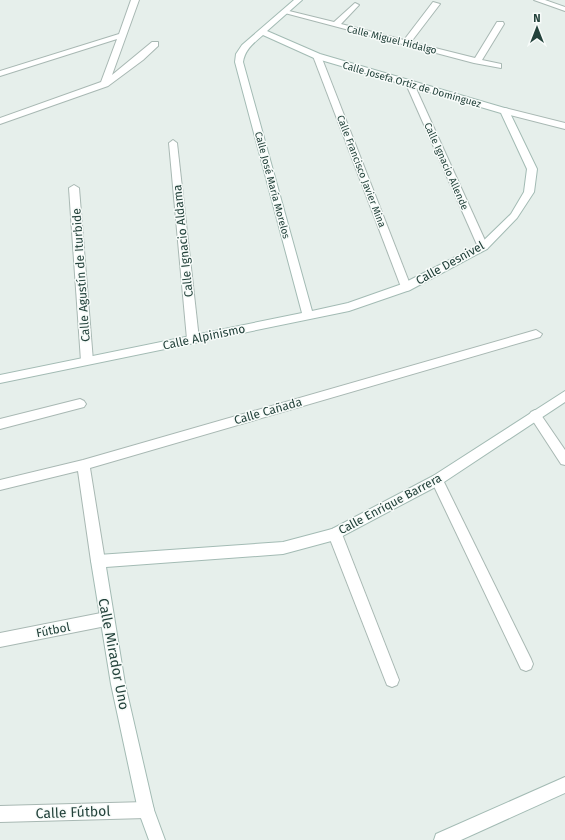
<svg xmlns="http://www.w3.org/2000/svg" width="565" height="840" font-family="'Fira Sans',sans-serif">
<rect width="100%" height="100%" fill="#e6efeb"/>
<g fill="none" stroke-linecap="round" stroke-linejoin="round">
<defs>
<g id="street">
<path d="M131,0h8l-27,75 40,-33h6v4l-15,14 -35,26 -108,38v-6l101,-36 16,-43 -117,37v-5l119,-37z"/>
<path d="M534,0h11l20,7v4z"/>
<path d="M433,2l7,2 -29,38 64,16 22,-36h6l1,2 -22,36 19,4v4l-27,-5 -193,-51 4,-2 49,12 21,-19 4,2 -18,19 63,16z"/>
<path d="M314,54l7,2 90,231 -1,3 -4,1 -5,-4 -88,-231z"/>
<path d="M407,82h3l4,2 74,163 -1,2h-8l-1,-2 -72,-163z"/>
<path d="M505,108l60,15v6l-63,-16 -1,-2z"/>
<path d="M173,140l4,3 22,196 -6,4 -6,-4 -18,-196z"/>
<path d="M74,185l5,3 14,173 -2,3h-8l-2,-3 -12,-173z"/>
<path d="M536,330l6,4 -2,3 -450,131 15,93 -2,4 -5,2 -5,-2 -2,-4 -13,-90 -78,19v-10l83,-20z"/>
<path d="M80,399l4,2 2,3 -2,3 -84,22v-10z"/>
<path d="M535,410l4,2 26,38v15l-4,-1 -30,-46 -2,-3 2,-3z"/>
<path d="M437,475l4,1 90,183 2,5 -2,5 -5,2 -5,-2 -90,-189 2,-4z"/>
<path d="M335,528l5,2 2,4 57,146 -2,5 -5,2 -5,-2 -2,-5 -57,-146 2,-4z"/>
<path d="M106,612l5,2 2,5 -2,5 -5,2 -106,21v-14z"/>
<path d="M146,802l6,2 2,6 -2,6 -6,2 -146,4v-16z"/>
</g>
<g id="secondary">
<path d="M294,0h8l-35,31 53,23 188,55 29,60 -3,23 -17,26 -30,31 -77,41 -61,21 -349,72v-8l302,-62 -67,-251 1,-8 6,-9zM263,35l51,23 187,55 26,56 -3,23 -13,22 -32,31 -77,39 -54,19 -36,8 -69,-249c2,-13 11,-19 20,-27z"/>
<path d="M565,391v11l-124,82 -106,56 -52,14 -177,13 19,117 29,126 11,30h-16l-11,-30 -27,-126 -20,-123 2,-4 5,-2 185,-13 49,-13 101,-53z"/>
<path d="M565,777v16l-104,47h-27l2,-6z"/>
</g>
</defs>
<use href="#street" stroke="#a8b8b3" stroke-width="2"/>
<use href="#secondary" stroke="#a3bbb4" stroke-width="2"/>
<use href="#street" fill="#fff" fill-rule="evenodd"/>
<use href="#secondary" fill="#fff" fill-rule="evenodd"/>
</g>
<g text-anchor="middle" stroke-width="3" stroke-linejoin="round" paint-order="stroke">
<g font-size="10" fill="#23423b" stroke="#f7fbf9">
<text transform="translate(392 39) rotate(14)" y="4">Calle Miguel Hidalgo</text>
<text transform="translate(412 84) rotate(16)" y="4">Calle Josefa Ortiz de Domínguez</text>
<text transform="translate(447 166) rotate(66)" y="4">Calle Ignacio Allende</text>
<text transform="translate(362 171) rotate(69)" y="4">Calle Francisco Javier Mina</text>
<text transform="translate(273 185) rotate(75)" y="4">Calle José María Morelos</text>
</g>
<g font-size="12" fill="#23423b" stroke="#f7fbf9">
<text transform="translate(183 241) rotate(-96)" y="4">Calle Ignacio Aldama</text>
<text transform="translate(450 263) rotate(-29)" y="4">Calle Desnivel</text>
<text transform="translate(81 275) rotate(-94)" y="4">Calle Agustín de Iturbide</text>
<text transform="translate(204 337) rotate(-12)" y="4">Calle Alpinismo</text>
<text transform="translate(268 411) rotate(-16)" y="4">Calle Cañada</text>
<text transform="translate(390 504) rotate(-28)" y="4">Calle Enrique Barrera</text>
<text transform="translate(53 630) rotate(-11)" y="4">Fútbol</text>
</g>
<g font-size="14" fill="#23423b" stroke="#f7fbf9">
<text transform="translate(114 654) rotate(79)" y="5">Calle Mirador Uno</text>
<text transform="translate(73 812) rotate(-2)" y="5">Calle Fútbol</text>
</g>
</g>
<g transform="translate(537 28)" stroke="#f7fbf9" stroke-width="3" paint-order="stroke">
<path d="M0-3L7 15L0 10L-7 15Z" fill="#23423b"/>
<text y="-6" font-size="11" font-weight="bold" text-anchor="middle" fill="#23423b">N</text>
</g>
</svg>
